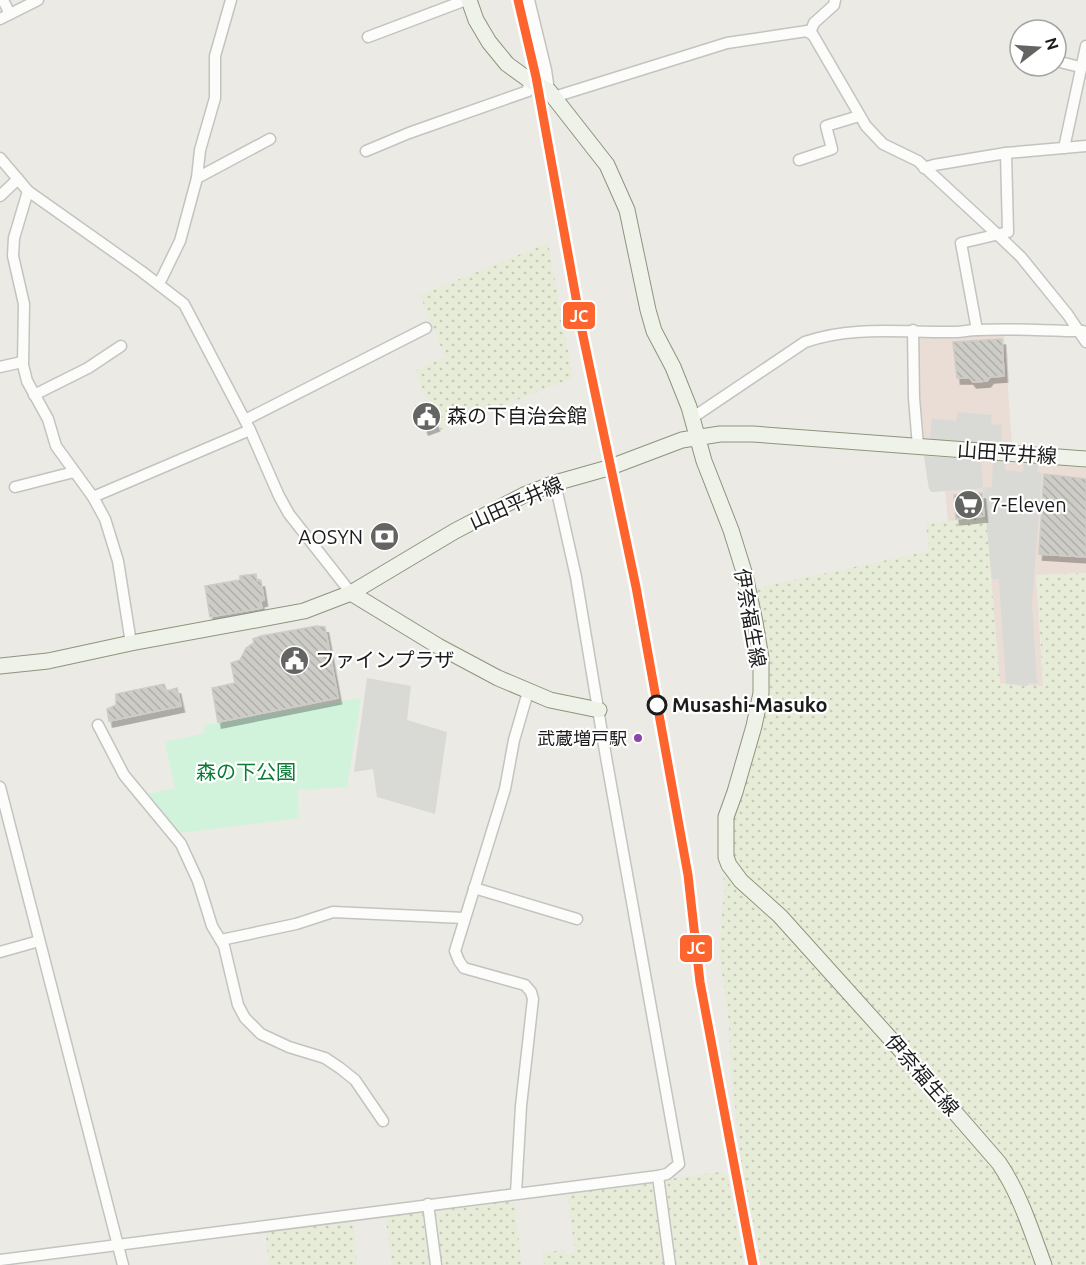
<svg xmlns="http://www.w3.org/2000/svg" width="1086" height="1265" font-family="Ubuntu,'Noto Sans JP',sans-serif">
<defs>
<pattern id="farmland-dots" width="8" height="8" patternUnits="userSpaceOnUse" patternTransform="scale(1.5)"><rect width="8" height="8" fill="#e6ecd7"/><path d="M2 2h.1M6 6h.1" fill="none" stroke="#c5cab8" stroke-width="1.8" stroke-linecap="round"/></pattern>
<pattern id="building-back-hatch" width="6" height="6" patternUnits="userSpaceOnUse" patternTransform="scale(1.5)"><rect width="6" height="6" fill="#cdccc7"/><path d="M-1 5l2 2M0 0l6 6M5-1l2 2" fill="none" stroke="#afafaa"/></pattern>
<filter id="shadow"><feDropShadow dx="3.5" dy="6" stdDeviation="0" flood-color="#0004"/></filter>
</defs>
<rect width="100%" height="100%" fill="#ebeae4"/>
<g fill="#e9ddd5">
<path d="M1004,334l8,112 -91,-8 -3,-99 3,-4 33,1z"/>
<path d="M924,456l162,12v105l-50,2 7,112 -43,-3 -14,-166 -38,3 -3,-30 -13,1 -3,-3z"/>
</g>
<path fill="#e9dde0" d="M514,0h9l19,81 -10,-6z"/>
<g fill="url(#farmland-dots)">
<path d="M548,243l25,135 -132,52 -26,-59 30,-14 -25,-62z"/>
<path d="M986,518l14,165 43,3 -6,-111 49,-2v692h-39l-18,-56 -287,-334 -10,-22 -1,-36 27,-87 -6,-141 177,-38 -3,-28z"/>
<path d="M723,863l276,306 41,96h-278l-20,-98 -11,-95 -2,-49 -10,-72 5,-60z"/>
<path d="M719,1172l8,3 17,90h-70l-10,-80 3,-6z"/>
<path d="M650,1180l5,4 11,81h-122l-1,-13 22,-2 2,4 8,-1 -8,-62z"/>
<path d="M509,1200l5,3 8,62h-82l-7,-52 5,-5z"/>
<path d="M418,1211l8,6 6,48h-40l-7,-51z"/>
<path d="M353,1218l4,47h-88l-4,-37z"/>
</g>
<path fill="#d2f3db" d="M361,698l-14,89 -49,3 1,28 -120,15 -35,-38 31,-7 -10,-46 40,-9 -1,-8z"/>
<g fill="#d9d9d6">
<path d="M958,412l34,3 -1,9 11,1 -1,20 -71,-6 2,-20 24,2z"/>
<path d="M924,456l57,4 2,28 9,-1 1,-26 12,1v8l18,2 1,-9 14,1 -1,8 5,1 -10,131 5,79h-9v3l-22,-2 -7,-105h-7l-9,-91 -51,4 -3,-3z"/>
<path d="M367,678l44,8 -4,34 40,12 -12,82 -58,-17 -4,-28 -19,3z"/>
</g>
<g fill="url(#building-back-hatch)" stroke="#ceccc6" stroke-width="1.5" filter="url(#shadow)">
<path d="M1002,339l2,37 -14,1 -3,4 -14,1 -3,-4h-13l-4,-36z"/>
<path d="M427,402l9,23 -11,4 -9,-23z"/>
<path d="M1044,474l42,5v78l-47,-3z"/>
<path d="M982,493l2,23 -28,3 -2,-24z"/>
<path d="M256,574l1,7h4l3,19 -4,1 2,7 -52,9 -5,-31 35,-6v-4z"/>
<path d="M317,626l8,1 13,71 -120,24 -6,-34 23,-5 -4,-20 9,-3 6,-12 8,-5 -1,-4 8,-3z"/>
<path d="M164,684l3,7 10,-3 4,18 -72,15 -2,-12 9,-4v-11z"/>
</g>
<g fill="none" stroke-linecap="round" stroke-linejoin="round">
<defs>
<g id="street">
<path d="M3,0l7,14"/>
<path d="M529,0l17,70 3,21"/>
<path d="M0,19l38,-19"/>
<path d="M810,33l4,-10 20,-18 1,-5"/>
<path d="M368,37l98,-37"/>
<path d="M1056,61l24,6"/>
<path d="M554,97l173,-54 80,-12 6,4 53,91 17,18 35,17 80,74 23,22 47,58 18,27"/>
<path d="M1064,148l22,-102"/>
<path d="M366,151l43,-18 119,-42 1,-11"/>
<path d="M0,158l28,33 113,80 43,33 66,126 29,66 10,18 62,79"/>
<path d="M799,160l33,-11 -6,-23 33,-10"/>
<path d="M924,168l10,-3 72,-12 80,-7"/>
<path d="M197,178l73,-39"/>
<path d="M28,191l-14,47 -1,18 11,48 -1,61 4,16 21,38 8,27 37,51 12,22 13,42 13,82"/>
<path d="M0,196l18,-17"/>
<path d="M159,284l21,-43 17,-63 3,-28 15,-52v-42l16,-56"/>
<path d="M913,330l1,68 4,48"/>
<path d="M977,330l-16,-87 47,-11 -2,-79"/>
<path d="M0,367l22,-5"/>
<path d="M34,395l54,-27 33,-22"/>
<path d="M692,418l113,-76c49,-17 99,-9 150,-10 7,0 15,-2 22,-2 35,-2 71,1 106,1"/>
<path d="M245,420l181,-92"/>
<path d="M15,487l59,-15"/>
<path d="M93,497l157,-67"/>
<path d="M98,725l26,50 57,69 17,37 14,45 12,20 14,59 7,13 16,16 28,13 36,11 15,10 15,12 28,41"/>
<path d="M0,787l123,478"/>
<path d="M474,888l103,31"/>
<path d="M221,940l75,-16 37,-12 131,6"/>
<path d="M0,952l39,-11"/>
<path d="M658,1176l12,89"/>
<path d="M516,1193l5,-87 12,-107 -2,-7 -6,-7 -61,-17 -5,-7 -4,-10 50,-162 9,-49 14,-48"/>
<path d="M428,1204l8,61"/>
<path d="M0,1260l658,-84 9,-2 12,-10 -73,-407 -30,-180 -21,-94"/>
</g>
<g id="secondary">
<path d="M469,0l7,20 13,22 18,22 22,16 20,11 58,74 20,45 21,100 6,21 19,36 16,40 15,54 27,69 14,45 10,47 6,36v35l-7,33 -19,66 -9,25v40l3,8 12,16 39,35 126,140 93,107c21,31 32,67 45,102"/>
<path d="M351,593l87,53 60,32 52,22 49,10"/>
<path d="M0,666l48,-5 83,-18 173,-32 47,-18 104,-62 69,-36 31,-12 53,-15 74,-28 38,-6h33l333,25"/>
</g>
</defs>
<use href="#street" stroke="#c3c3c0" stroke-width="13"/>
<use href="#secondary" stroke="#8c957c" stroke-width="17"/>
<use href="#street" stroke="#fcfcfb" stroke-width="10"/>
<use href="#secondary" stroke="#eff2e9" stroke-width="15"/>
<defs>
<path id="rail-1" d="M518,0l18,77 46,254 54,256 52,288 12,107 53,283"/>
</defs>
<use href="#rail-1" stroke="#fff" stroke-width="14"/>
<use href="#rail-1" stroke="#fe642e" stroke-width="9"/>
</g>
<defs>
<symbol id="civic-disc" viewBox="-11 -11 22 22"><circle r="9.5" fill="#646462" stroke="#fff"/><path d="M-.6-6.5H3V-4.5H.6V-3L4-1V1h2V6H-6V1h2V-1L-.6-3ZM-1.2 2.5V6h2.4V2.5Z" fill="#fff"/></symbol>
<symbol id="supermarket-disc" viewBox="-11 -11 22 22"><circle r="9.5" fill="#646462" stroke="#fff"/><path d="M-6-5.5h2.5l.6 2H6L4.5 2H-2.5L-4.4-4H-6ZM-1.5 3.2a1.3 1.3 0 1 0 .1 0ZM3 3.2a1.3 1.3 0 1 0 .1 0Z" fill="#fff"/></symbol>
<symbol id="bank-disc" viewBox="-11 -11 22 22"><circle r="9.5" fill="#646462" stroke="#fff"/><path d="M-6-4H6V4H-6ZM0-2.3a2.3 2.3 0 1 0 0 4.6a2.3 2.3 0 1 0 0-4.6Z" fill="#fff"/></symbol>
</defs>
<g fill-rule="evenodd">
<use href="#civic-disc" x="410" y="400" width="33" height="33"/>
<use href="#supermarket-disc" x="952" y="488" width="33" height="33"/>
<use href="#bank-disc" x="368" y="520" width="33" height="33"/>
<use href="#civic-disc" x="278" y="644" width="33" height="33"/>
</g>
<circle fill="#fff" stroke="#1c1c1c" stroke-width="3" cx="657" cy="705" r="9"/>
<circle fill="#8e44ad" stroke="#fff" stroke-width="2" cx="638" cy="738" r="5"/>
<g text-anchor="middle" stroke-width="4.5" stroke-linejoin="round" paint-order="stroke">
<g font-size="18" fill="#1c1c1c" stroke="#fff" text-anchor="end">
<text x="627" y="745">武蔵増戸駅</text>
</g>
<g font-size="20" fill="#1c1c1c" stroke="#fff" text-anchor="start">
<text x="447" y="423">森の下自治会館</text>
<text x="990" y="512">7-Eleven</text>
<text x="363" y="544" text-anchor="end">AOSYN</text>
<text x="315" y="667">ファインプラザ</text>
</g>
<g font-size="20" fill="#1c1c1c" stroke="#fff">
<text transform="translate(1007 453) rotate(4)" y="7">山田平井線</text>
<text transform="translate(516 503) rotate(-24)" y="7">山田平井線</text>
<text transform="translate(750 618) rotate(80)" y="7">伊奈福生線</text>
<text transform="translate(922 1075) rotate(49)" y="7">伊奈福生線</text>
</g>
<g font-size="20" font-weight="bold" fill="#1c1c1c" stroke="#fff" text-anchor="start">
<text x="672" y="712">Musashi-Masuko</text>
</g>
<g font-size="20" fill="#0a7a34" stroke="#fff">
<text x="246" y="779">森の下公園</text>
</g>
</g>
<g stroke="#fff" stroke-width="2">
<rect x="562" y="301" width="34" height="29" rx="6" fill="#fe642e"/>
<rect x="679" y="934" width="34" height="29" rx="6" fill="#fe642e"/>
</g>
<g font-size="16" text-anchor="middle" font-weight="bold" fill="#fff">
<text x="579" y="322">JC</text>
<text x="696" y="954">JC</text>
</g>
<g transform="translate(1038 48) rotate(73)"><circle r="28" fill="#ffffff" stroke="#a4a4a4" stroke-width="1.5"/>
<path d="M0-4.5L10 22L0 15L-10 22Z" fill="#646462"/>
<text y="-9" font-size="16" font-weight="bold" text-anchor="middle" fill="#1c1c1c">N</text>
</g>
</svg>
